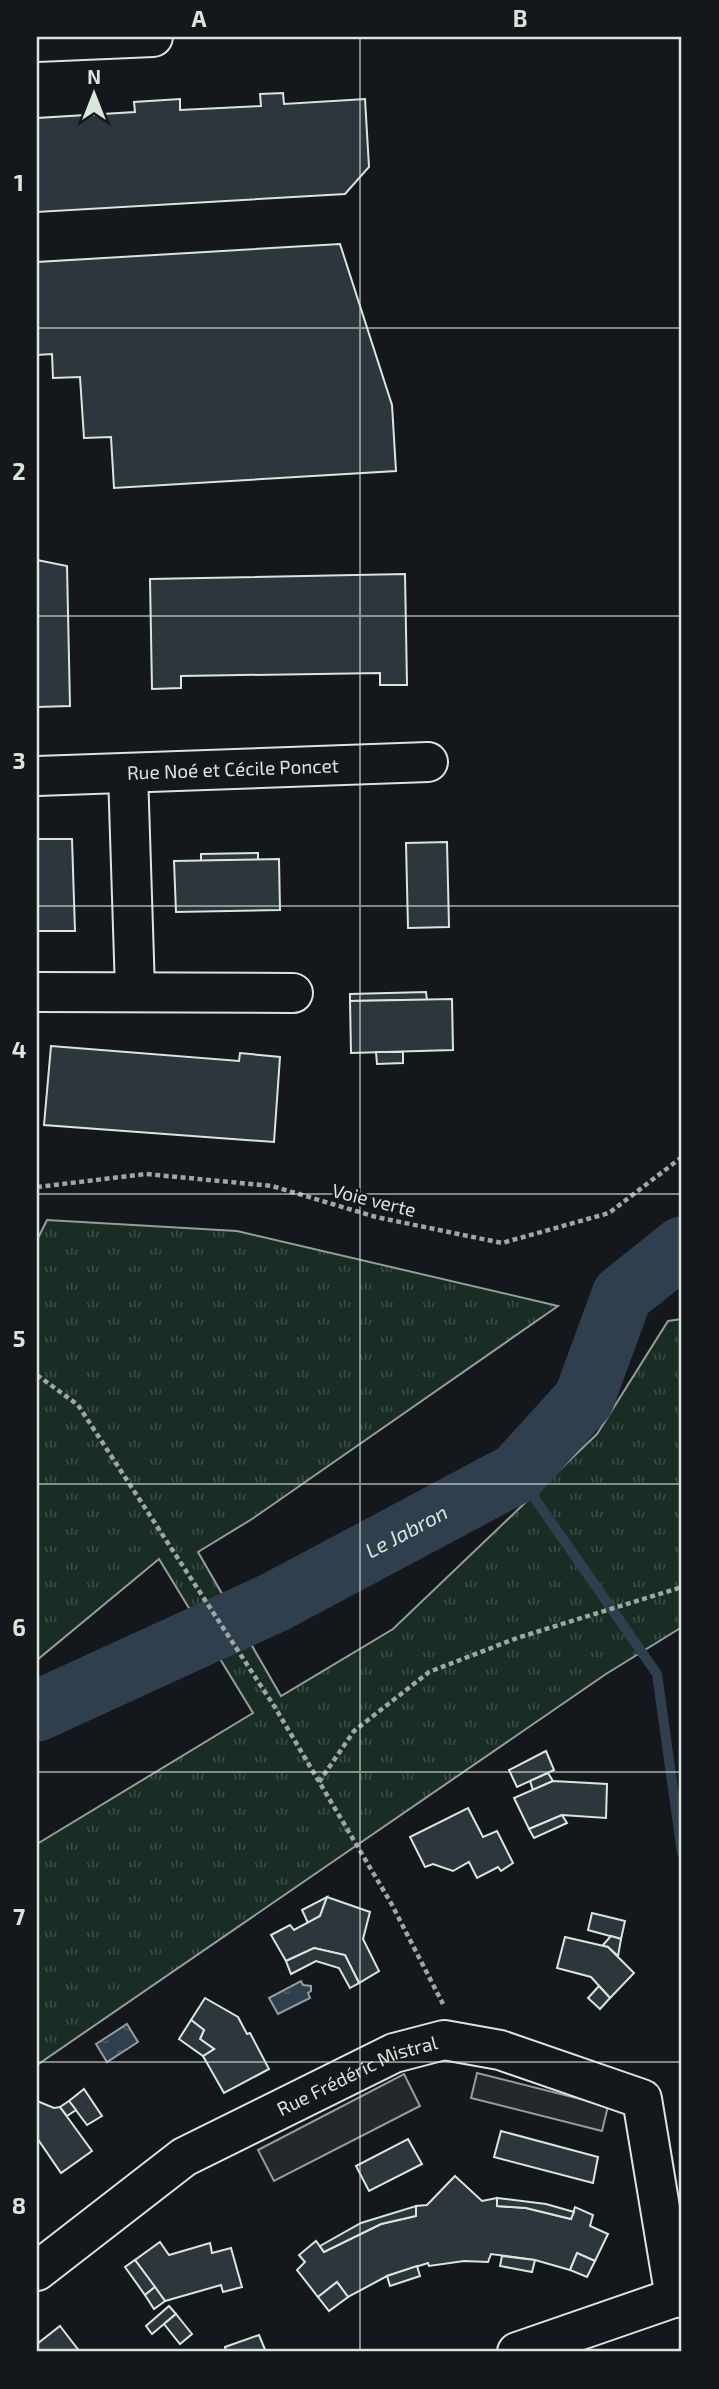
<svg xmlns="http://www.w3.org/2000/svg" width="719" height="2389" font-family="'Exo 2',sans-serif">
<defs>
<pattern id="grass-tufts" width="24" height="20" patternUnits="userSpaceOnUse" patternTransform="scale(1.75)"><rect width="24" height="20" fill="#1a2d24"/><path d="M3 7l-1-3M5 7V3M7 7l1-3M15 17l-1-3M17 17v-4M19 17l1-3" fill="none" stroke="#3b4b43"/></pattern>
<pattern id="water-ripples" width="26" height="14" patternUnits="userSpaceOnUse" patternTransform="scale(1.75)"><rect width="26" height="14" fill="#2f3f4d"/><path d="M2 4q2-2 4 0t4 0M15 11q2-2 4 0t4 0" fill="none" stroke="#4c5b66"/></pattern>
</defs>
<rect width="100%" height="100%" fill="#14181c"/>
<path fill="url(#grass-tufts)" stroke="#939e99" stroke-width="2" d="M47,1220l190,11 321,75 -306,213 -54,33 83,144 112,-67 204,-195 71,-113 14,-2v308l-76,47 -569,391v-221l216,-131 -94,-154 -122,101v-420z"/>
<g fill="#24282b" stroke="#939e99" stroke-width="2">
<path d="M477,2073l131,33 -6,25 -131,-33z"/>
<path d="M404,2074l16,32 -146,75 -16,-31z"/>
</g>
<g fill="url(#water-ripples)" stroke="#939e99" stroke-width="2">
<path d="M301,1981l2,4 8,1v5l-3,2 2,5 -32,16 -9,-16z"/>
<path d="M127,2024l11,18 -31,20 -11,-18z"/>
</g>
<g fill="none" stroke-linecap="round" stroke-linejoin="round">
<path stroke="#2f3f4d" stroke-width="10" d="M517,1473l140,201 25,179"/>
<path stroke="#2f3f4d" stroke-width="61" id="s1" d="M37,1711l238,-109 242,-129 67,-74 38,-104 60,-48"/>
</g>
<g fill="#2c363c" stroke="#d8e6dc" stroke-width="2">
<path d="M283,93l1,11 81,-5 4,68 -24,27 -308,18v-94l98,-6 -1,-10 46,-3v11l81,-4 -1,-12z"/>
<path d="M340,244l52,161 4,66 -282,17 -3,-51 -27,1 -4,-61 -27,1 -1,-24 -15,1v-93z"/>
<path d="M37,560l30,6 3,140 -33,1z"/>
<path d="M405,574l2,111h-27v-12l-199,3v12l-29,1 -2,-110z"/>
<path d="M37,839h35l3,92h-38z"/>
<path d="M447,842l2,85 -41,1 -2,-85z"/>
<path d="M258,853v7l-57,1v-7z"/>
<path d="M279,859l1,51 -104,2 -2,-51z"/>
<path d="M426,992l1,8 -77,1v-7z"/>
<path d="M452,999l1,51 -102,3 -1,-52z"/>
<path d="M51,1046l188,15 1,-8 40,4 -6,85 -230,-17z"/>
<path d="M376,1052h27v11l-26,1z"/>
<path d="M546,1751l8,19 -37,17 -8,-17z"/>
<path d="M548,1773l5,8 -20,9 -3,-9z"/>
<path d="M553,1781l54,3 -1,34 -44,-3 -33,14 -15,-31z"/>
<path d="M468,1808l15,29 14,-6 16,32 -12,8 -3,-4 -21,11 -8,-16 -16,9 -20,-7 -8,3 -15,-30z"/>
<path d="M562,1815l5,8 -33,15 -5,-9z"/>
<path d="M327,1897l-7,19 -12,7 -6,-13z"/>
<path d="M327,1897l43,15 -7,27 16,32 -20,12 -14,-28 -31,-7 -28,13 -15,-26 19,-10 4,5 26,-14z"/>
<path d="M592,1913l33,8 -4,18 -33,-9z"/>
<path d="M611,1936l10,3 -3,17 -10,-9 -6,-1z"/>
<path d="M565,1937l43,10 26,26 -24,25 -19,-21 -34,-9z"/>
<path d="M314,1948l31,7 14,28 -9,5 -11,-20 -23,-7 -25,13 -5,-13z"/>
<path d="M599,1986l11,12 -10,11 -12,-11z"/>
<path d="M205,1998l33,19 9,17 3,-1 19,36 -45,24 -21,-37 11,-7 -14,-10 4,-9 -13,-10z"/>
<path d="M191,2020l13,10 -4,9 14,10 -11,7 -24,-17z"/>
<path d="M84,2089l18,27 -15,9 -18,-24z"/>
<path d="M37,2101l17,7 6,-1 32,44 -31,22 -24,-35z"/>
<path d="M69,2101l7,9 -9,6 -7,-9z"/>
<path d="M501,2131l97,26 -5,26 -99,-26z"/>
<path d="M408,2139l14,25 -53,27 -13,-25z"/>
<path d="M455,2176l27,25 15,-3v8l29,2 45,11 4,-12 18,8 -3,11 18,8 -13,27 -18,-8 -7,17 -35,-10 -44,-6 -3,8 -24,-1 -35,5 -1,-3 -41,13 -39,21 -11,-15 -19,15 -21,-27 8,-8 -6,-7 17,-14 8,11 57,-28 35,-8v-10l11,-1z"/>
<path d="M497,2198l49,6 28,8 -3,7 -45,-11 -29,-2z"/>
<path d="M416,2206v10l-35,8 -57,28 -4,-6 41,-23z"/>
<path d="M160,2242l9,13 41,-12 2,10 19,-5 11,39 -19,5 -2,-7 -56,16 -30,-41z"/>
<path d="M577,2253l18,8 -8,16 -17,-7z"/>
<path d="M502,2256l33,4 -3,12 -32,-6z"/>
<path d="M135,2260l20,27 -10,8 -20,-28z"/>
<path d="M417,2266l3,10 -30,10 -3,-10z"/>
<path d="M337,2282l11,15 -19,14 -11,-14z"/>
<path d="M155,2287l10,14 -11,8 -9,-14z"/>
<path d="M169,2306l7,8 -24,20 -6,-8z"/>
<path d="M176,2314l16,20 -12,10 -16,-20z"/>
<path d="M60,2326l20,26h-43v-8z"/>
<path d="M259,2335l7,17h-40l-1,-5z"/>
</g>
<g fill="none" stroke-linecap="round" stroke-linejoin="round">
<defs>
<g id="minor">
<path d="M37,42l116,-5"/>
<path d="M128,773l7,217"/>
<path id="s2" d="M37,776l391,-14"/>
<path d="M37,992l256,1"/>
<path id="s3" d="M37,2271l147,-114 210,-104 50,-13 56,10 142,49 33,199"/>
<path d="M517,2352l165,-57"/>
</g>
</defs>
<use href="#minor" stroke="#d8e6dc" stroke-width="42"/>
<g stroke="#9da8a2" stroke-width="4.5" stroke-dasharray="5 3.5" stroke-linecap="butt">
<path d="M37,1187l109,-13 126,12 104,31 126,26 107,-30 73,-56"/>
<path d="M37,1375l41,30 198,304 115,194 52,101"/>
<path d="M319,1782l35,-51 75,-59 88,-34 165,-51"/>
</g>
<use href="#minor" stroke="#14181c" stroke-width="38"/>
</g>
<path fill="none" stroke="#d8e6dc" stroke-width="2" stroke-opacity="0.55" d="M360,37v2315M37,328h645M37,616h645M37,906h645M37,1194h645M37,1484h645M37,1772h645M37,2062h645"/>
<g text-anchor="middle" stroke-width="5" stroke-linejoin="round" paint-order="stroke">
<g font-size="19" fill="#d8e6dc" stroke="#14181c">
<text dy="7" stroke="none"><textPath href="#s2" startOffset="196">Rue Noé et Cécile Poncet</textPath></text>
<text transform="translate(374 1200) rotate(14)" y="7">Voie verte</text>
<text dy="7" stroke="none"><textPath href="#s3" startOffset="378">Rue Frédéric Mistral</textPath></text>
</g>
<g font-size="21" font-style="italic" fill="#d8e6dc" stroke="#14181c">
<text dy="7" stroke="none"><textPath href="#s1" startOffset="411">Le Jabron</textPath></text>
</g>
</g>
<rect width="719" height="2389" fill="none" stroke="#14181c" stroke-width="77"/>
<g transform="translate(94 94)" stroke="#14181c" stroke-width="5" paint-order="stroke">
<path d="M0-5L12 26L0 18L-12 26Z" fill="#d8e6dc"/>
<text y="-10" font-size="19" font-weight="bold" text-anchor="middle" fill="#d8e6dc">N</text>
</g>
<rect x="38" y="38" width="642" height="2312" fill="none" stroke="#d8e6dc" stroke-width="2.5"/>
<g font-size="23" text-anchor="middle" font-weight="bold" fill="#d8e6dc">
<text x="199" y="27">A</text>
<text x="520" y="27">B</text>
<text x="19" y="191">1</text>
<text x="19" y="480">2</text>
<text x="19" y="769">3</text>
<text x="19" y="1058">4</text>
<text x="19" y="1347">5</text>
<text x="19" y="1636">6</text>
<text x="19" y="1925">7</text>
<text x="19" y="2214">8</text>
</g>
</svg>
